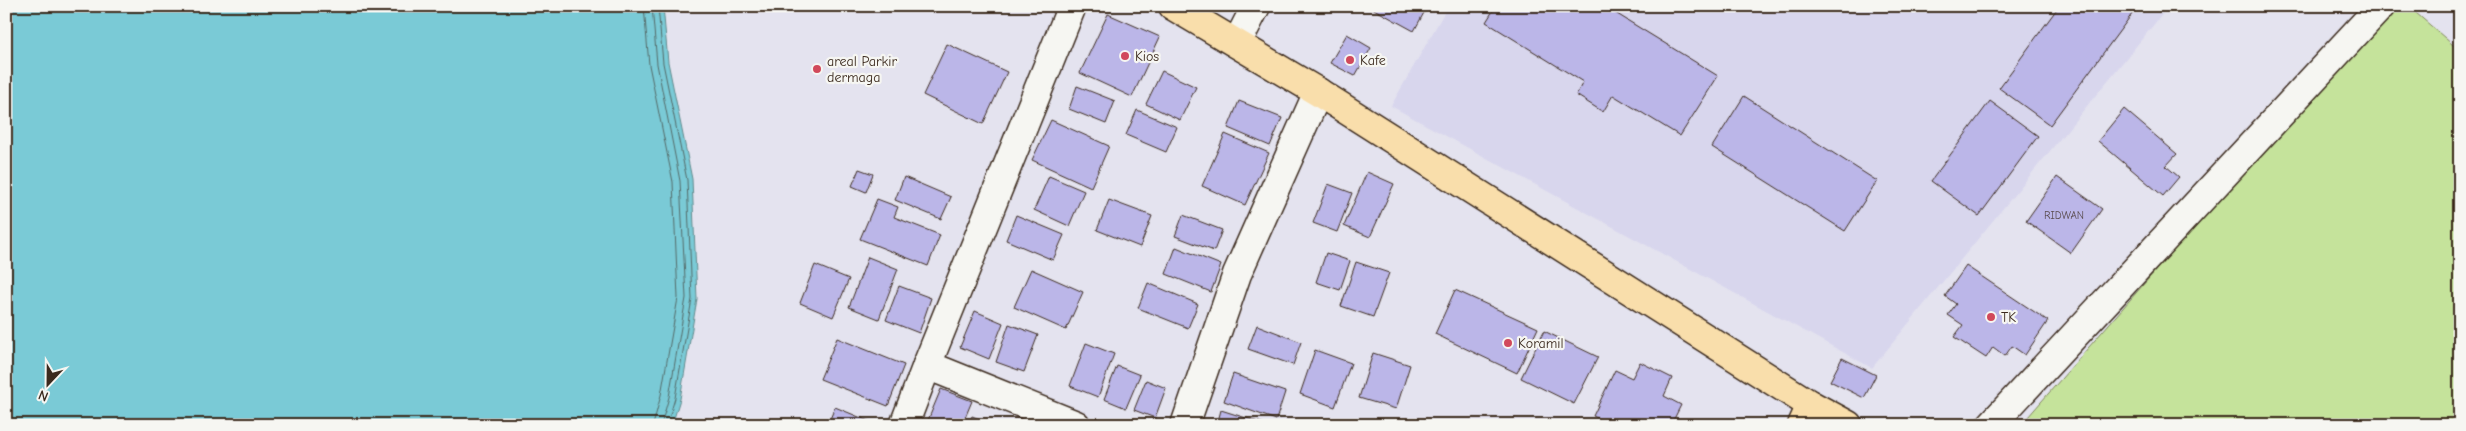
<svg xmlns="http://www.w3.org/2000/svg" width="2466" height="431" font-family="'Comic Neue',sans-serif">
<rect width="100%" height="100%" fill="#e4e3ef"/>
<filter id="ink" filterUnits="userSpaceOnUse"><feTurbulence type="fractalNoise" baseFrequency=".02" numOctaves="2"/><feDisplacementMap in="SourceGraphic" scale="10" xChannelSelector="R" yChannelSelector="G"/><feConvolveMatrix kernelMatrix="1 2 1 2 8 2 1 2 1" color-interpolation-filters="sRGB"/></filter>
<g filter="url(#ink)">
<path fill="#d8d6ed" d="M1448,6h721l-297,362 -481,-262z"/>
<path fill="#c5e39b" stroke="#80865c" d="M2386,6h22l52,45v374h-439z"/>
<path fill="#7acad6" stroke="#618a8c" d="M6,6h657l5,56 24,117 5,120 -17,100 -8,26h-666z"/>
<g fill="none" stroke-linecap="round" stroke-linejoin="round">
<g stroke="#546a68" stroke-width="1">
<path d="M644,6l5,59 24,117 5,116 -17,97 -8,30"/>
<path d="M652,6l5,58 23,117 6,117 -17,99 -8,28"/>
<path d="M658,6l5,57 24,117 5,119 -17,99 -8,27"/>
</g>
</g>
<g fill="#bbb6e8" stroke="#3b2a1e">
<path d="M1373,6h49l4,3 -12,22 -42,-23z"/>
<path d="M1496,6h108l114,70 -38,60 -67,-41 -10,17 -27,-17 7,-13 -97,-60z"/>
<path d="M2059,6h79l-88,119 -51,-37z"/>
<path d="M1108,14l52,23 -28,60 -52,-24z"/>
<path d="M1347,34l24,14 -16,28 -25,-13z"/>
<path d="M947,44l60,28 -24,52 -60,-29z"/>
<path d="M1162,71l34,16 -16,33 -34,-16z"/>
<path d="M1077,86l38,15 -9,23 -37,-15z"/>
<path d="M1744,96l133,85 -32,50 -133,-84z"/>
<path d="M1239,101l43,17 -12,28 -42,-18z"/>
<path d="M1990,101l48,35 -59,80 -48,-35z"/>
<path d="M2124,109l53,45 -11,12 13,11 -16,19 -65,-55z"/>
<path d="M1137,110l40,17 -11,25 -40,-17z"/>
<path d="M1051,120l58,26 -18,41 -59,-27z"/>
<path d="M1225,134l44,19 -24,52 -43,-19z"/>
<path d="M859,169l14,5 -7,18 -14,-6z"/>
<path d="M1367,172l27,12 -24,53 -26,-11z"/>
<path d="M1049,176l35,15 -15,35 -35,-16z"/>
<path d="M904,177l47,20 -10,22 -46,-19z"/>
<path d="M2057,177l45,32 -31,44 -45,-32z"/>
<path d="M1328,184l24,9 -15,39 -24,-9z"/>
<path d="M877,199l21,8 -4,10 46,18 -12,31 -68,-27z"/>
<path d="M1109,200l43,16 -12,31 -43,-17z"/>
<path d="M1016,215l48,20 -11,25 -47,-20z"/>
<path d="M1183,215l39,15 -8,21 -39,-15z"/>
<path d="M1176,247l45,18 -10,27 -45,-18z"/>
<path d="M1326,253l24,8 -10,29 -24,-8z"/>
<path d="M868,257l30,12 -19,50 -30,-12z"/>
<path d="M1356,262l33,11 -16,44 -32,-11z"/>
<path d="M815,265l34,14 -16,38 -33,-14z"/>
<path d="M1966,266l82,55 -23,34 -13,-9 -7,10 -12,-9 -7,11 -32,-21 9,-12 -15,-10 8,-11 -11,-8z"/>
<path d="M1031,269l52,23 -17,38 -52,-23z"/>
<path d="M1148,283l50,21 -10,24 -50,-20z"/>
<path d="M899,286l32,12 -12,35 -33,-13z"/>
<path d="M1455,290l83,38 -21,45 -82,-39z"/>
<path d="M975,311l28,12 -14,36 -29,-12z"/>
<path d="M1009,324l29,11 -14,37 -28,-10z"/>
<path d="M1257,325l44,17 -8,23 -45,-16z"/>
<path d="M1544,331l54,26 -24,47 -53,-26z"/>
<path d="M837,338l67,27 -16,41 -68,-27z"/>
<path d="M1086,343l28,11 -16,43 -28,-11z"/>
<path d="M1315,350l36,13 -16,44 -35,-13z"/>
<path d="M1373,353l37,12 -14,44 -37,-11z"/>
<path d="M1842,358l34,17 -12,23 -34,-17z"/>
<path d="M1640,362l32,16 -8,18 17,9 -10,20h-59l-19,-9 22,-46 17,8z"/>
<path d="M1117,366l23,9 -14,33 -22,-9z"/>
<path d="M1233,374l52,18 -9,28 -52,-19z"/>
<path d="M1146,380l20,8 -11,30 -21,-8z"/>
<path d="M941,389l31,12 -10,24h-36z"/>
<path d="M835,407l36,15 -1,3 -42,-1z"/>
<path d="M1221,410l47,15h-51z"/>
<path d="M972,416l22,9h-26z"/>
<path d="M1683,419l11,6h-14z"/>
</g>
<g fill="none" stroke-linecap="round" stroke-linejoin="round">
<defs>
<g id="minor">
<path d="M1072,6l-145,359 149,60"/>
<path d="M1237,43l19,-37"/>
<path d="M904,425l23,-60"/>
<path d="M1185,425l52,-151 81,-182"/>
<path d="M1991,425l390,-419"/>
</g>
<g id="major">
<path d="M1173,6l145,86 493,313"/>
<path d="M1802,425l9,-20 37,20"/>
</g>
</defs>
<use href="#minor" stroke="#3b2a1e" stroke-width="31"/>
<use href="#major" stroke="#3b2a1e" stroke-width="31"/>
<use href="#minor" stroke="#f6f6f2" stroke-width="28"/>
<use href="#major" stroke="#f9deab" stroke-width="28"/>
</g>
</g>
<g fill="#d1495b" stroke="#f6f6f2" stroke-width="2">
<circle cx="1125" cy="56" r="5"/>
<circle cx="1350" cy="60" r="5"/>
<circle cx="817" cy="69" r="5"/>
<circle cx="1991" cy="317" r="5"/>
<circle cx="1508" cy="343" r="5"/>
</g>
<g text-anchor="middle" stroke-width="4.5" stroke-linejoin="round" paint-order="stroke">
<g font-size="11" fill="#5b4d50">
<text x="2064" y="219">RIDWAN</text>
</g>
<g font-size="14" fill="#3b2a1e" stroke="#f6f6f2" text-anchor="start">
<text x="1135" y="61">Kios</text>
<text x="1360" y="65">Kafe</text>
<text x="827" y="66">areal Parkir<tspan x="827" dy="16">dermaga</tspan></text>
<text x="2001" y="322">TK</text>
<text x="1518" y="348">Koramil</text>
</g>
</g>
<rect width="2466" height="431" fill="none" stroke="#f6f6f2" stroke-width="25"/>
<rect x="12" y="12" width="2441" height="406" fill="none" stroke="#3b2a1e" stroke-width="2" filter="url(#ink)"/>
<g transform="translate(48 384) rotate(202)" stroke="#f6f6f2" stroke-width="4" paint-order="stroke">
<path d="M0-4L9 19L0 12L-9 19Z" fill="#3b2a1e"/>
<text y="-8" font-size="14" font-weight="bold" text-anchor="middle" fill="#3b2a1e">N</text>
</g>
</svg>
